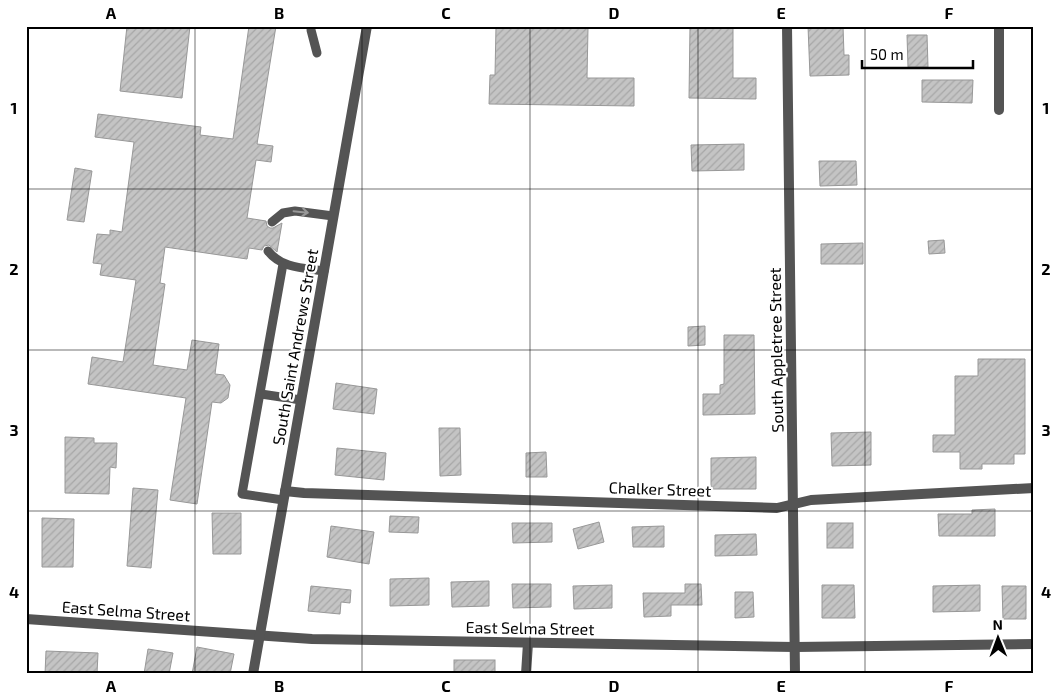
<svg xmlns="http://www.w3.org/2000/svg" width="1060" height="700" font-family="'Exo 2',sans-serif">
<defs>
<pattern id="building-hatch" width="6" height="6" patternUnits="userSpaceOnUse" patternTransform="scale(1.25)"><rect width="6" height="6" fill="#c4c4c4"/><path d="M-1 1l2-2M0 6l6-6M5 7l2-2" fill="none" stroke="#a7a7a7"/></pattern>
</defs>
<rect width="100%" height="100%" fill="#fff"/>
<g fill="url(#building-hatch)" stroke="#989898">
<path d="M127,26h63l-8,72 -62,-7z"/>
<path d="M249,26h27l-19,118 16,2 -2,16 -15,-2 -9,58 19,3 1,5 3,2h3l9,-5 -5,29 -8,-7 -5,1 -2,4 -13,-2 -2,11 -82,-12 -5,36 5,1 -12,81 34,5 5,-30 27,4 -4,30 9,1 6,10 -2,13 -7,5 -9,-1 -15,102 -27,-4 16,-102 -98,-14 4,-27 31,5 13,-82 -36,-5 2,-11 -9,-1 4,-29 13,1v-5l12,2 12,-90 -39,-5 3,-23 103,13 -1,8 33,4z"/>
<path d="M496,26h87l5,2 -1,50h47v28l-145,-2 1,-29h5z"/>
<path d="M690,26h43v52h23v21l-67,-1z"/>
<path d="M808,26h35l1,29h5v20l-39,1z"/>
<path d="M907,35h20l1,32h-20z"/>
<path d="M922,80h51l-1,23 -50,-1z"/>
<path d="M744,144v26l-52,1 -1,-26z"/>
<path d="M819,161h37l1,24 -37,1z"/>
<path d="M75,168l17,3 -8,51 -17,-2z"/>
<path d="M944,240l1,13 -16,1 -1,-13z"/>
<path d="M863,243v21h-42v-20z"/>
<path d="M705,326v19l-17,1v-19z"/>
<path d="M724,335h30l1,79 -52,1v-21h17v-9l4,-1z"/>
<path d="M978,359h47v95h-11v10h-32v5h-22v-17h-27v-17h22v-59h23z"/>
<path d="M336,383l41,6 -3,25 -41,-5z"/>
<path d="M439,428h21l1,47 -21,1z"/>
<path d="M871,432v33l-39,1 -1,-33z"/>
<path d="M65,437l29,1v5h23l-1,25 -6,-1 -1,27 -44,-1z"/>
<path d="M337,448l49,5 -2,27 -49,-5z"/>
<path d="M546,452l1,25h-21v-24z"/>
<path d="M756,457v32h-45v-31z"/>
<path d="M133,488l25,2 -7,78 -24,-2z"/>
<path d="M995,509v27h-56l-1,-22h34v-4z"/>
<path d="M212,513h29v41h-28z"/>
<path d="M390,516l29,1 -1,16 -29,-1z"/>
<path d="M42,518l32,1 -1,48h-31z"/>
<path d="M599,522l5,20 -26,7 -5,-20z"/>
<path d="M512,523h40v19l-39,1z"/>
<rect x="827" y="523" width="26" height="25"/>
<path d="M331,526l43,6 -5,32 -42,-7z"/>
<path d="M664,526v21h-31l-1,-20z"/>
<path d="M756,534l1,21 -42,1v-21z"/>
<path d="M429,578v27l-39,1v-27z"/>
<path d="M489,581v25l-37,1 -1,-25z"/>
<path d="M512,584h39v23l-38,1z"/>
<path d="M685,584h16l1,21h-31v11l-27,1 -1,-24h42z"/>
<path d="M612,585v23l-38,1 -1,-23z"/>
<path d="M822,585h32l1,33h-33z"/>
<path d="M980,585v26l-47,1v-26z"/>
<path d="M311,586l40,4 -1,13 -9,-1 -1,12 -32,-3z"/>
<path d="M1002,586h24v33h-23z"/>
<path d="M735,592h18l1,25 -19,1z"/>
<path d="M197,647l37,7 -4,20h-38z"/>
<path d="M148,649l25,4 -4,21h-25z"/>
<path d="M46,651l52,2 -1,21h-52z"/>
<rect x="454" y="660" width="41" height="14"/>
</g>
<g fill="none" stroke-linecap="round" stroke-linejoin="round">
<g stroke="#545454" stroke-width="9">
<path d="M311,30l6,23"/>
<path d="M272,222l11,-9 12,-2 38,5"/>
<path d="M268,251c13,17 35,17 56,20"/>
<path d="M283,264l-41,230 41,6"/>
<path d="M261,394l40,6"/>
</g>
<g stroke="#545454" stroke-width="10">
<path d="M787,26l8,648"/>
<path d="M999,110v-84"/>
<path d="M285,491l19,2 473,15 34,-8 223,-12"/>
<path d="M526,674l2,-31"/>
</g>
<g stroke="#545454" stroke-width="10">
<path d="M26,619l286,20 483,8 239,-3"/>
<path d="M253,674l114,-648"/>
</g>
</g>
<defs><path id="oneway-shaft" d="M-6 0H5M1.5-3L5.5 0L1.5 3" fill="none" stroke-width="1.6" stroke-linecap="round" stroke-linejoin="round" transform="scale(1.25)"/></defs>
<use stroke="#989898" href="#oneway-shaft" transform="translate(301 212) rotate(6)"/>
<path fill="none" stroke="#000" stroke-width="1" stroke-opacity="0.55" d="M195,26v648M362,26v648M530,26v648M698,26v648M865,26v648M26,189h1008M26,350h1008M26,511h1008"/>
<g text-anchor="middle" stroke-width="4.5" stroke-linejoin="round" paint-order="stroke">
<g font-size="16" fill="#000" stroke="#fff">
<text transform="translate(295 347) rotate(-80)" y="6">South Saint Andrews Street</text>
<text transform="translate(776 350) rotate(-91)" y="6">South Appletree Street</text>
<text transform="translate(660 489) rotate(2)" y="6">Chalker Street</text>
<text transform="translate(126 611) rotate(4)" y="6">East Selma Street</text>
<text transform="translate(530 628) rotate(1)" y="6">East Selma Street</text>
</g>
</g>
<rect width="1060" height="700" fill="none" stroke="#ffffff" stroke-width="55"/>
<g transform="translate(998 638) rotate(359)" stroke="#ffffff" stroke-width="4" paint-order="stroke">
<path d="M0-4L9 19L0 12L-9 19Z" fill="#000000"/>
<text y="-8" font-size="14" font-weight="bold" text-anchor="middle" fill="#000000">N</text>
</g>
<path d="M862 60v8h111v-8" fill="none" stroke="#000000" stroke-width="2.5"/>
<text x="870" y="60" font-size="15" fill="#000000" stroke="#ffffff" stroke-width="4" paint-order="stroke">50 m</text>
<rect x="28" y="28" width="1004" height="644" fill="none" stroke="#000" stroke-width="2"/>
<g font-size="16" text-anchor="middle" font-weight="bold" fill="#000">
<text x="111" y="19">A</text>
<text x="279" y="19">B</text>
<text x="446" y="19">C</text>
<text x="614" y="19">D</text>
<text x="781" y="19">E</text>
<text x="949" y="19">F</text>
<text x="14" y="114">1</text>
<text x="1046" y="114">1</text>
<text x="14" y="275">2</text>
<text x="1046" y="275">2</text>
<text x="14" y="436">3</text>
<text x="1046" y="436">3</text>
<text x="14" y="598">4</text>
<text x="1046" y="598">4</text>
<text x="111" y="692">A</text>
<text x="279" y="692">B</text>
<text x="446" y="692">C</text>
<text x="614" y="692">D</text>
<text x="781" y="692">E</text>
<text x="949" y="692">F</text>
</g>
</svg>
